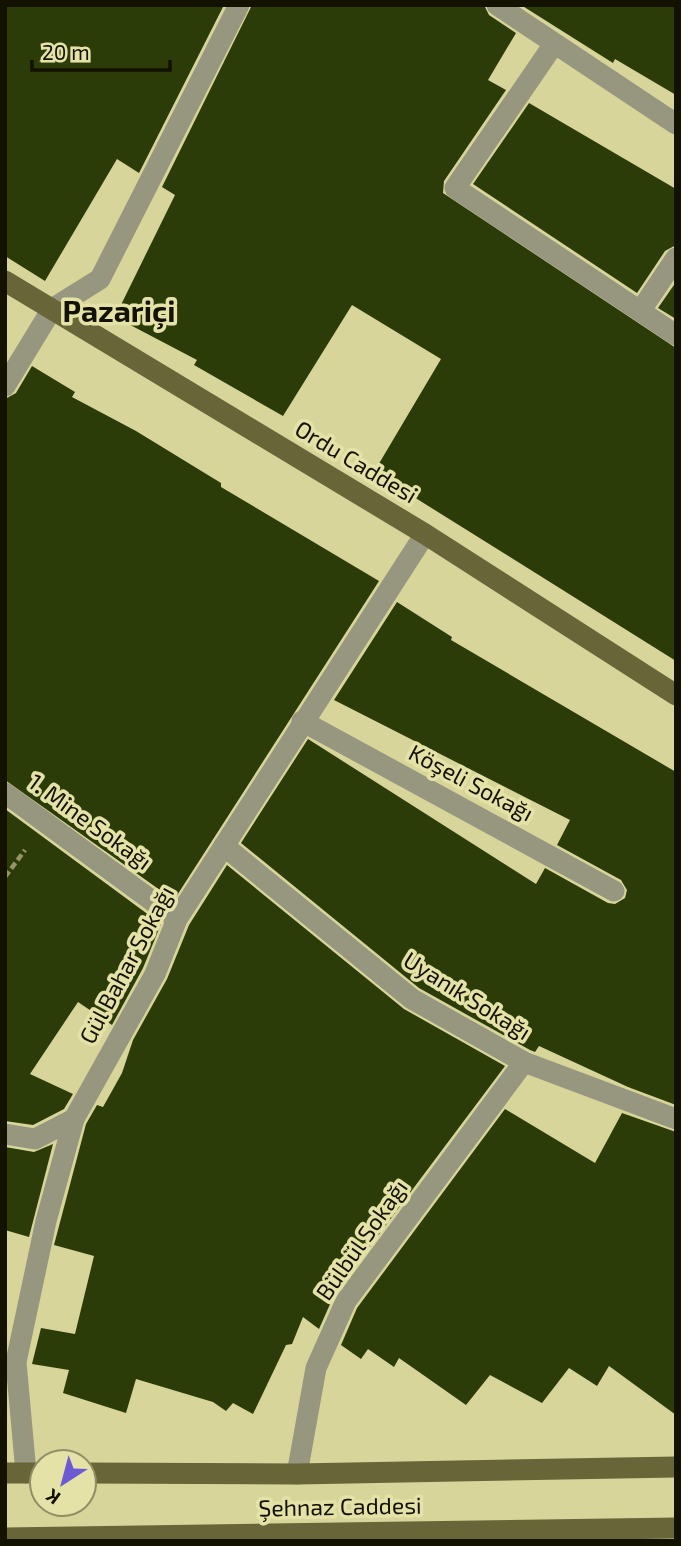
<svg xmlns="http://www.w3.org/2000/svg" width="681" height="1546" font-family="'Exo 2',sans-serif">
<rect width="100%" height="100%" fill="#d8d59b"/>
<g fill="#2c3c08">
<path d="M5,5h219l-85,168 -22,-14 -72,122 -40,-25z"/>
<path d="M252,5h232l5,10 27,18 -28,47 18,10 -62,91 -1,12 233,155v313l-302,-189 67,-113 -89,-54 -69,111 -89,-51 3,-5 -82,-43 60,-122 -13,-8z"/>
<path d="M521,5h155v90l-61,-36 -2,4z"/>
<path d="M529,103l147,86v56l-11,6 -28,42 -164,-109z"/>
<path d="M676,282v37l-18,-11z"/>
<path d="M32,366l43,26 -3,5 64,34 85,52v4l158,94 -205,319 -169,-120v-381l11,-6z"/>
<path d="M397,602l55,35 -1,3 225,132v333l-48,-18 -89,-41 -4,6 -5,-2 -111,-62 -178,-145 67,-104 228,145 9,-16 63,35 7,1 10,-6 2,-8 -6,-10 -64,-35 13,-25 -236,-120z"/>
<path d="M5,809l156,115 -18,44 -31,57 -34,-23 -48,72 43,20 -9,15 -31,16 -28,-4z"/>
<path d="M227,865l177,144 101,57 -170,227 -16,36 -16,-12 -11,27 -6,1 -33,69 -20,-11 -7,8 -13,-9 -77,-23 -10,34 -63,-20 6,-23 -37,-6 9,-36 34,6 19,-78 -40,-11 32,-121 11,-19 6,2 19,-34 11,-33 34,-61 22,-54z"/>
<path d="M505,1109l90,54 27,-50 54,19v283l-67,-49 -12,20 -28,-18 -27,35 -52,-28 -24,30 -67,-47 -5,9 -26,-18 -7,10 -20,-14 16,-37z"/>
<path d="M53,1144l-24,93 -24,-7v-83l29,5z"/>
</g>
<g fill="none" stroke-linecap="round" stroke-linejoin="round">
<path stroke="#969367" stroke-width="4.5" stroke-dasharray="7 3.5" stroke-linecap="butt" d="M5,877l20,-27"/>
<g stroke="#97977f" stroke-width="21">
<path d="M497,5l179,119"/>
<path d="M554,44l-99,144 221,147"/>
<path d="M641,310l35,-52"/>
<path d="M5,386l47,-77 48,-30 139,-274"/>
<path d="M302,721l312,170"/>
<path d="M5,793l172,126"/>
<path d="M224,846l188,153 112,63 152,57"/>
<path d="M5,1134l30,5 39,-20"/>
<path d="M26,1473l-10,-111 30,-141 28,-102 81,-145 22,-55 248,-385"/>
<path d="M297,1474l19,-106 30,-67 178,-239"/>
</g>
<g stroke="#686538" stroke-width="21">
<path d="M5,281l420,253 251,161"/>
<path d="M5,1473h37"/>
<path d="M84,1473l213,1 379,-7"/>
<path d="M5,1538l671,-10"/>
</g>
</g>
<g text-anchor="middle" stroke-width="7" stroke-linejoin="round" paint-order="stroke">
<g font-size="23" fill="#131100" stroke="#e5e2a8">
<text transform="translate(356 462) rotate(31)" y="8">Ordu Caddesi</text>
<text transform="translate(471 783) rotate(28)" y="8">Köşeli Sokağı</text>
<text transform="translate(90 822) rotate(36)" y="8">1. Mine Sokağı</text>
<text transform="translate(127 965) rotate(-62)" y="8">Gül Bahar Sokağı</text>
<text transform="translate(467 996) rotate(32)" y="8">Uyanık Sokağı</text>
<text transform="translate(362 1240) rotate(-55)" y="8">Bülbül Sokağı</text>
<text transform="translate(340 1507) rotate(-1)" y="8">Şehnaz Caddesi</text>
</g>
<g font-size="30" font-weight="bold" fill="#131100" stroke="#e5e2a8">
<text x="119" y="322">Pazariçi</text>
</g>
</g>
<rect width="681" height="1546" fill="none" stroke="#131100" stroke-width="14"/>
<g transform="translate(63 1483) rotate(216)"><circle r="33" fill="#e5e2a8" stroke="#918e65" stroke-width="2"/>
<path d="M0-5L12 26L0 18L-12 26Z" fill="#6c5ad4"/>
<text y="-10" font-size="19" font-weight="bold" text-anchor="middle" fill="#131100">K</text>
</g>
<path d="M32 60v10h138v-10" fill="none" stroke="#131100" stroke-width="3.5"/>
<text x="42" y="60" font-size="21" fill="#131100" stroke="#e5e2a8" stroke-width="5" paint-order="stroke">20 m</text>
</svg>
